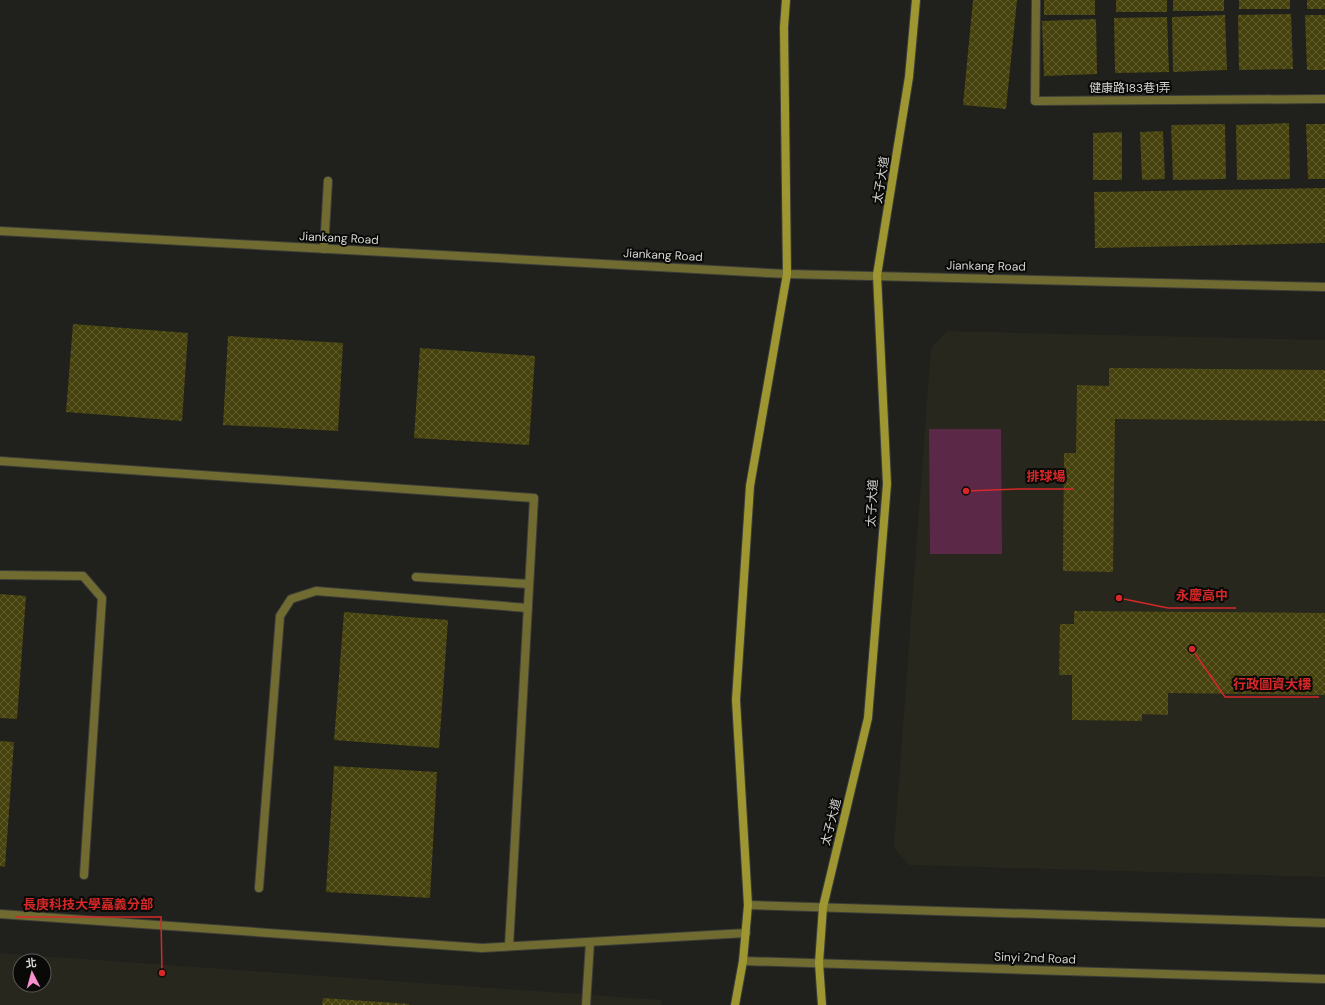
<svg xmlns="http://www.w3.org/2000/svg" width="1325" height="1005" font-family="'DM Sans','Noto Sans TC',sans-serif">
<defs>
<pattern id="building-cross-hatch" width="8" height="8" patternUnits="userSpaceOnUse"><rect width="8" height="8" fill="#46420d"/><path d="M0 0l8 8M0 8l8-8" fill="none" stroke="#605c2f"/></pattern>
</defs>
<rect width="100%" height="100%" fill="#20201c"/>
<g fill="#27271d" fill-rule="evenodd">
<path d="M947,331l378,9v537l-416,-12 -15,-17 37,-500z"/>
<path d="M0,953l662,47 -1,5h-661zM20,961h24v24h-24z"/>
</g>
<path fill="#5b2947" d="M929,429h72l1,125h-72z"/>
<g fill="url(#building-cross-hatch)">
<path d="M973,0h44l-11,109 -43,-4z"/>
<rect x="1044" y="0" width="51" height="15"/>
<rect x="1116" y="0" width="51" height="12"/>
<rect x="1173" y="0" width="51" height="11"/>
<rect x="1239" y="0" width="51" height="9"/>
<rect x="1307" y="0" width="18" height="9"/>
<path d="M1291,14l2,55 -54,1 -1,-55z"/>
<path d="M1225,15l2,55 -54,2 -1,-55z"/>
<path d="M1305,15h20v55h-18z"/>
<path d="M1167,17l2,55 -54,1 -1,-55z"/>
<path d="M1096,19l1,55 -53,2 -2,-55z"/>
<path d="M1289,123l1,56 -53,1 -1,-55z"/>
<path d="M1225,124l1,55 -53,1 -2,-55z"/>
<path d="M1306,124h19v55h-17z"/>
<path d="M1163,131l2,48 -23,1 -2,-48z"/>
<path d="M1122,132v48h-29v-47z"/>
<path d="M1325,188v55l-230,5 -1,-56z"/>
<path d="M73,324l115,9 -6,88 -116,-9z"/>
<path d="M228,336l115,7 -5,88 -115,-6z"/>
<path d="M420,348l115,8 -6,89 -115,-7z"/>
<path d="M1109,368l216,2v51l-210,-2 -2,153 -50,-1 1,-118h12l1,-68 32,1z"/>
<path d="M0,594l26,2 -9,123 -17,-1z"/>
<path d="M1074,611l251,2v82l-157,-2v22l-26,-1v7l-70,-1v-45h-13l1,-51h14z"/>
<path d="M344,612l104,8 -9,128 -105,-8z"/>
<path d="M0,741l14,1 -9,125 -5,-1z"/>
<path d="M334,766l103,6 -7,126 -104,-6z"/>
<path d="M323,998l86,6v1h-87z"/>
</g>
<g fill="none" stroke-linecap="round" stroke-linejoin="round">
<defs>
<g id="lane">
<path d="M1036,0l-1,101 290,-2"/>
<path d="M324,249l4,-68"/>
<path d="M0,461l534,37 -25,448"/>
<path d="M0,575l83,1 19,22 -18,277"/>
<path d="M416,577l113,7"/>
<path d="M259,888l21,-272 11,-17 25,-8 212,17"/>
<path d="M0,914l482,34 264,-15"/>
<path d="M586,1005l4,-63"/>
</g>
<g id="street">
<path d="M0,231l787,43 538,13"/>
<path d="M748,905l577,18"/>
<path d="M743,961l582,18"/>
</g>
<g id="secondary">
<path d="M735,1005l8,-44 5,-56 -12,-205 14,-214 37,-212 -3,-247 2,-27"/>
<path d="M822,1005l-3,-42 4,-56 45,-189 19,-234 -10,-209 32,-198 7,-77"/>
</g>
</defs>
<use href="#lane" stroke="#3d3d39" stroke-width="10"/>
<use href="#street" stroke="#3d3d39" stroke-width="10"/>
<use href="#secondary" stroke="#3d3d39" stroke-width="10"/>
<use href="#lane" stroke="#706c31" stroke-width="8"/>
<use href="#street" stroke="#706c31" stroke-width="8"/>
<use href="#secondary" stroke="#9e9731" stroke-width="8"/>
</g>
<g text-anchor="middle" stroke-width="4" stroke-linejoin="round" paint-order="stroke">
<g font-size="12" fill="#d4d4d1" stroke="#090908">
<text x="1130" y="92">健康路183巷1弄</text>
<text transform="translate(881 180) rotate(-81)" y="4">太子大道</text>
<text transform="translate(339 238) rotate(3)" y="4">Jiankang Road</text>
<text transform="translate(663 255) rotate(3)" y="4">Jiankang Road</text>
<text transform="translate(986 266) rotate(1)" y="4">Jiankang Road</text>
<text transform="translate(872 503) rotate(-87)" y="4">太子大道</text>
<text transform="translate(831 822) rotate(-76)" y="4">太子大道</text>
<text transform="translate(1035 958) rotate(2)" y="4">Sinyi 2nd Road</text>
</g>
</g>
<path fill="none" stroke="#d62828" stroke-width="1.5" d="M966 491L1019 489H1074M1119 598L1168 608H1236M1192 649L1225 697H1319M162 973L161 917H15"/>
<g fill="#d62828" stroke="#090908" stroke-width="1.5">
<circle cx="966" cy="491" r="4"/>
<circle cx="1119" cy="598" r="4"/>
<circle cx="1192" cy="649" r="4"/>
<circle cx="162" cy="973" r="4"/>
</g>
<g font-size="13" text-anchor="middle" font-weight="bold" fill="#d62828" stroke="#090908" stroke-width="4" stroke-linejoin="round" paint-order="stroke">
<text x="1046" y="481">排球場</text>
<text x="1202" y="600">永慶高中</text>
<text x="1272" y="689">行政圖資大樓</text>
<text x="88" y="909">長庚科技大學嘉義分部</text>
</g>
<g transform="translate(32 973) rotate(354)"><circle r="19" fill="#090908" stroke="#5a5a58"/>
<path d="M0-3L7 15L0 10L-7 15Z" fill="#f790cd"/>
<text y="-6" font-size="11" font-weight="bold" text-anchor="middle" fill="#d4d4d1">北</text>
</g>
</svg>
